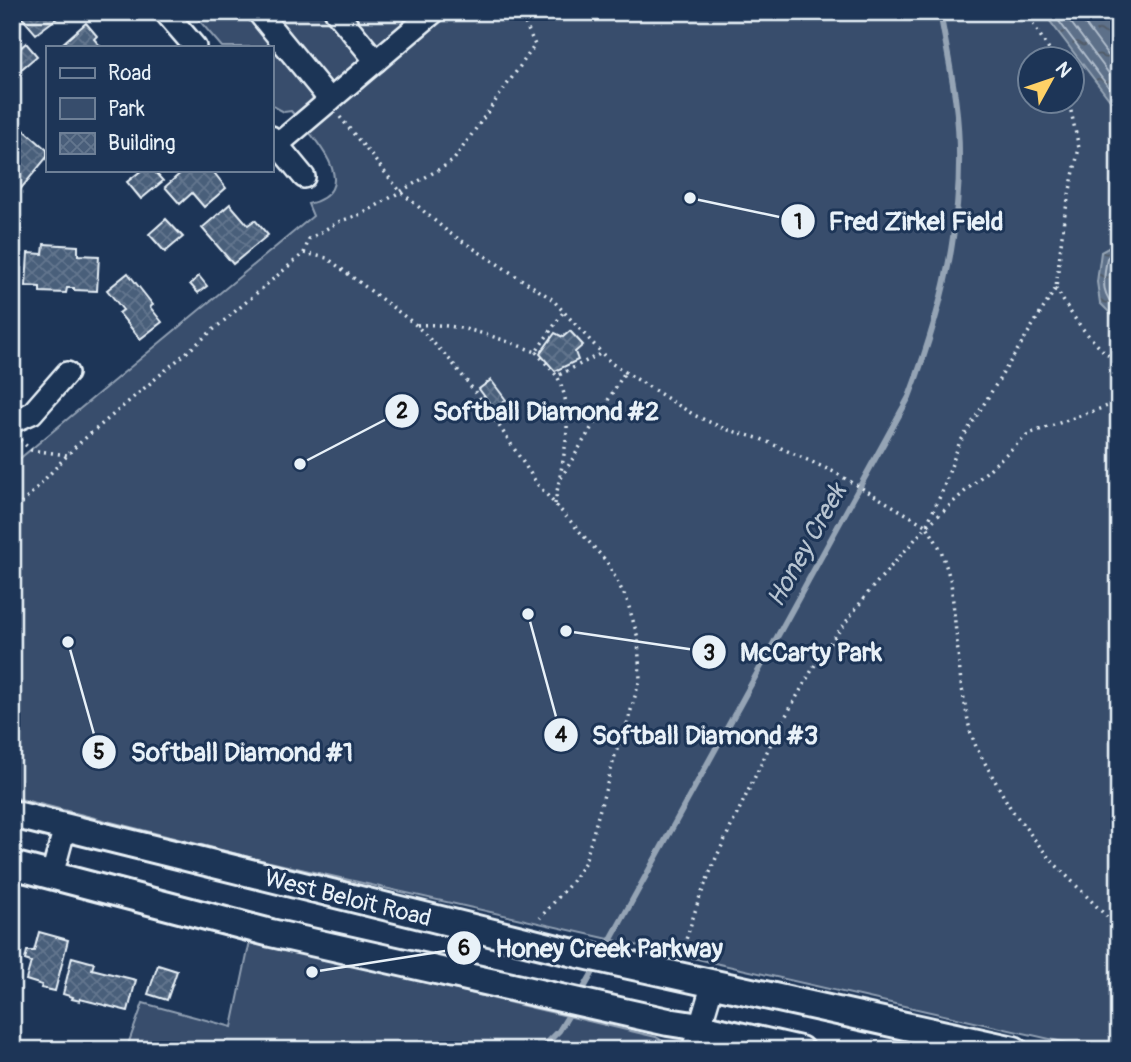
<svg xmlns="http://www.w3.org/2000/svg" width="1131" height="1062" font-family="Pangolin,sans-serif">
<defs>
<pattern id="water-ripples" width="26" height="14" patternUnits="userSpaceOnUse" patternTransform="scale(1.75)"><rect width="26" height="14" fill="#5d7089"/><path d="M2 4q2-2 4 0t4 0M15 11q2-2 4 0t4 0" fill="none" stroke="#505a66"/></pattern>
<pattern id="building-cross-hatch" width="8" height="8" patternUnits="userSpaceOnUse" patternTransform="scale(1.75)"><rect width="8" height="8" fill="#495e7a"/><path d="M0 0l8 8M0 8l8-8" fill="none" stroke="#63768e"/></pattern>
</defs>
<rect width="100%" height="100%" fill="#1d3557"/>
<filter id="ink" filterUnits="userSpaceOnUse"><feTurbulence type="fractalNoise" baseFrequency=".0143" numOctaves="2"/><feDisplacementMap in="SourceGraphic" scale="14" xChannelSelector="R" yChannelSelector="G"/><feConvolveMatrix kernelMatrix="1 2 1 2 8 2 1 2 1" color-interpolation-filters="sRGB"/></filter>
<g filter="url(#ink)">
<g fill="#374d6c" stroke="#909fb2" stroke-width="2" fill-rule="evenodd">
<path d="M192,12h927v1038h-21l-837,-190 -249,-63v-332l301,-249 -5,-12c59,-15 2,-70 -17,-93l-7,1 -13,-7v-58h-49zM1030,60h42v42h-42z"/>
<path d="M250,941l406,96 11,7 2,6h-543l17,-47 89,24z"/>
</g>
<g fill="url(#water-ripples)" stroke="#95a4b5" stroke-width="2">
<path d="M1043,12h76v100z"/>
<path d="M1119,204v118l-19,-19 -3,-21 4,-30 11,-6 1,-28z"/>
</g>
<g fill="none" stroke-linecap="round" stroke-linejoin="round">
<g stroke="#b0bdcc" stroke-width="2">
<path d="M1052,12l67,89"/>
<path d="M1063,12l56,75"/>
<path d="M1076,12l43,58"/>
<path d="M1119,247l-12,11c-4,25 -7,35 12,54"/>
</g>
<g stroke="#95a4b5" stroke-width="6">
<path d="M604,952l305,-555c37,-97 60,-196 46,-300 -4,-28 -10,-57 -15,-85"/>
<path d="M580,995l17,-30"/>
<path d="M540,1050l19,-19 14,-23"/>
</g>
</g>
<g fill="url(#building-cross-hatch)" stroke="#e8f1f8" stroke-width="2">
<path d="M17,12h48l-29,22z"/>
<path d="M86,23l11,13 -3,3 7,8h-36l-3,-3z"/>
<path d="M26,43l11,13 -18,15 -7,-8v-8z"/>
<path d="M23,129l24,21v7l-28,34 -7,-5v-26l3,-3 -3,-3v-12z"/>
<path d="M142,170h11l10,11 -22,18 -14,-17z"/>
<path d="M184,170h28l14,18 -22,19 -12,-14 -12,11 -15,-17z"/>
<path d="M230,204l18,21 7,-5 13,15 -35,29 -31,-36z"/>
<path d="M166,219l17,18 -18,15 -16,-18z"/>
<path d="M44,244l34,2v9l21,1 -2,35 -23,-1v-2h-7l-1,5 -26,-1v-5l-14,-1 2,-33 15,1z"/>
<path d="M128,273l25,32 -3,2 12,15 -22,17 -21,-26 4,-3 -16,-20z"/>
<path d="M199,276l8,10 -9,7 -8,-9z"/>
<path d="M12,313l7,5 -7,9z"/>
<path d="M570,331l13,14 -8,7 3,8 -23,11 -15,-17 15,-21 8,4z"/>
<path d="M491,380l15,20 -12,9 -15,-20z"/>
<path d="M39,932l29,8 -13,51 -14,-3 1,-3 -16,-5 5,-18 -6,-2 2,-9h7z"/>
<path d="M72,957l22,6 -2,6 44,11 -8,31 -48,-12v2l-8,-2 1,-2 -10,-3z"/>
<path d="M158,965l19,6 -10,29 -19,-6z"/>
<path d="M12,1005l7,2 -6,24 -1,-1z"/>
</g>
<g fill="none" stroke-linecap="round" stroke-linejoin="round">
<defs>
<g id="minor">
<path d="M165,12l30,35"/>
<path d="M258,12l72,88"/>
<path d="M376,61l58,-49"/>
<path d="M271,137l33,40"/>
<path d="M277,145l99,-84 -40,-49"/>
<path d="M12,422l20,-9 35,-40"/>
<path d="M52,875l13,-48"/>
<path d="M693,1050l20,-67"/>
</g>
<g id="major">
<path d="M12,814l558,138 444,98"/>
<path d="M12,865l259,68 397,89 32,5 100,23"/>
</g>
</defs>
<use href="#minor" stroke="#e8f1f8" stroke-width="26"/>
<use href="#major" stroke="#e8f1f8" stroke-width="32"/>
<g stroke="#e8f1f8" stroke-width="3.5" stroke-dasharray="2 5" stroke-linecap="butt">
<path d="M1026,12l29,48"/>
<path d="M340,117l60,74 48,41 104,67 59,64 83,52 31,14 36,10 73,33 93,54 14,24 10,32 10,101 9,48 7,18 34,60 38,49 70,71"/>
<path d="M304,253l23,5 89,67 35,36 35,45 52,79 69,77 20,38 11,38 2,41 -13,45 -11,28 -31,110 -14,21 -31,35"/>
<path d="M1056,288c18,33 34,52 63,77"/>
<path d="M417,325c41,-3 81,13 119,27l28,-41"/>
<path d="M536,352l21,24 45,-23"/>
<path d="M20,440l11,10 36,5"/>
<path d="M561,478l64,-106"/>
<path d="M555,504c6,-42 23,-88 2,-128"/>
<path d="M12,514l64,-68 228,-193 5,-14 29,-17 26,-9 89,-52 82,-116 -15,-33"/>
<path d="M927,524l15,-32 17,-48 97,-156 8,-70 15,-70 -10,-46"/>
<path d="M682,952l17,-53 17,-41 60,-125 44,-77 51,-67 56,-63 101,-92 91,-32"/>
</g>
<use href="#minor" stroke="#1d3557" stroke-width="21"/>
<use href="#major" stroke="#1d3557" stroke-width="26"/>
</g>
</g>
<g text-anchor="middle" stroke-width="6" stroke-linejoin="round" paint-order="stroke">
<g font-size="24" fill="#e8f1f8" stroke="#1d3557">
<text transform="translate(348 898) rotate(14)" y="8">West Beloit Road</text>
</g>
<g font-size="26" font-style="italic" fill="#b7c4d1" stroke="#1d3557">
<text transform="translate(806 545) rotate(-61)" y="9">Honey Creek</text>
</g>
</g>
<path fill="none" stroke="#e8f1f8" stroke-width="2.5" d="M690 198L798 221M300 464L402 411M566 631L709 652M528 614L561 735M68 642L99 752M312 972L464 948"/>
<g fill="#e8f1f8" stroke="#1d3557" stroke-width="2.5">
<circle cx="690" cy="198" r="7"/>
<circle cx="300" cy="464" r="7"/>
<circle cx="566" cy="631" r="7"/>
<circle cx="528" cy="614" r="7"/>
<circle cx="68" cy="642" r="7"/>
<circle cx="312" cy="972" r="7"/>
<circle cx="798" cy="221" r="18"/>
<circle cx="402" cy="411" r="18"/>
<circle cx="709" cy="652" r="18"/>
<circle cx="561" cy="735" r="18"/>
<circle cx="99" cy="752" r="18"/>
<circle cx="464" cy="948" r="18"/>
</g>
<g font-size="21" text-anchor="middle" font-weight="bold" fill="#111">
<text x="798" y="229">1</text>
<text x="402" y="418">2</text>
<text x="709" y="660">3</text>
<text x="561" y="742">4</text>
<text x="99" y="759">5</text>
<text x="464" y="955">6</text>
</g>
<g font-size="26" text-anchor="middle" font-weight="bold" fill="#e8f1f8" stroke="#1d3557" stroke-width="6" stroke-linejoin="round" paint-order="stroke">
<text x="916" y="230">Fred Zirkel Field</text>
<text x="546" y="420">Softball Diamond #2</text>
<text x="811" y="661">McCarty Park</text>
<text x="705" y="744">Softball Diamond #3</text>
<text x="242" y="761">Softball Diamond #1</text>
<text x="609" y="957">Honey Creek Parkway</text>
</g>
<rect width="1131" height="1062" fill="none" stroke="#1d3557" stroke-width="42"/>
<rect x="21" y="21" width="1089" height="1020" fill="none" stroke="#e8f1f8" stroke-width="2.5" filter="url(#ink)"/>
<rect x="46" y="46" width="228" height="126" fill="#1d3557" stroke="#6e8097" stroke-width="2"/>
<rect x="60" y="68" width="35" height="10" fill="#1d3557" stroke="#6e8097" stroke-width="2"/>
<text x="108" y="80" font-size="21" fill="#e8f1f8">Road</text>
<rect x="60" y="98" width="35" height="21" fill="#374d6c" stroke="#6e8097" stroke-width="2"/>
<text x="108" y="116" font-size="21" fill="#e8f1f8">Park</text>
<rect x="60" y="133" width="35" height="21" fill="url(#building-cross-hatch)" stroke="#6e8097" stroke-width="2"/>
<text x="108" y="150" font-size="21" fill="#e8f1f8">Building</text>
<g transform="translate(1051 80) rotate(50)"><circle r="33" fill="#1d3557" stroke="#6e8097" stroke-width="2"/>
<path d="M0-5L12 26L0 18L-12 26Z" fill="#ffd166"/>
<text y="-10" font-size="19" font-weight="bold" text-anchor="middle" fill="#e8f1f8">N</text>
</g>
</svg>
